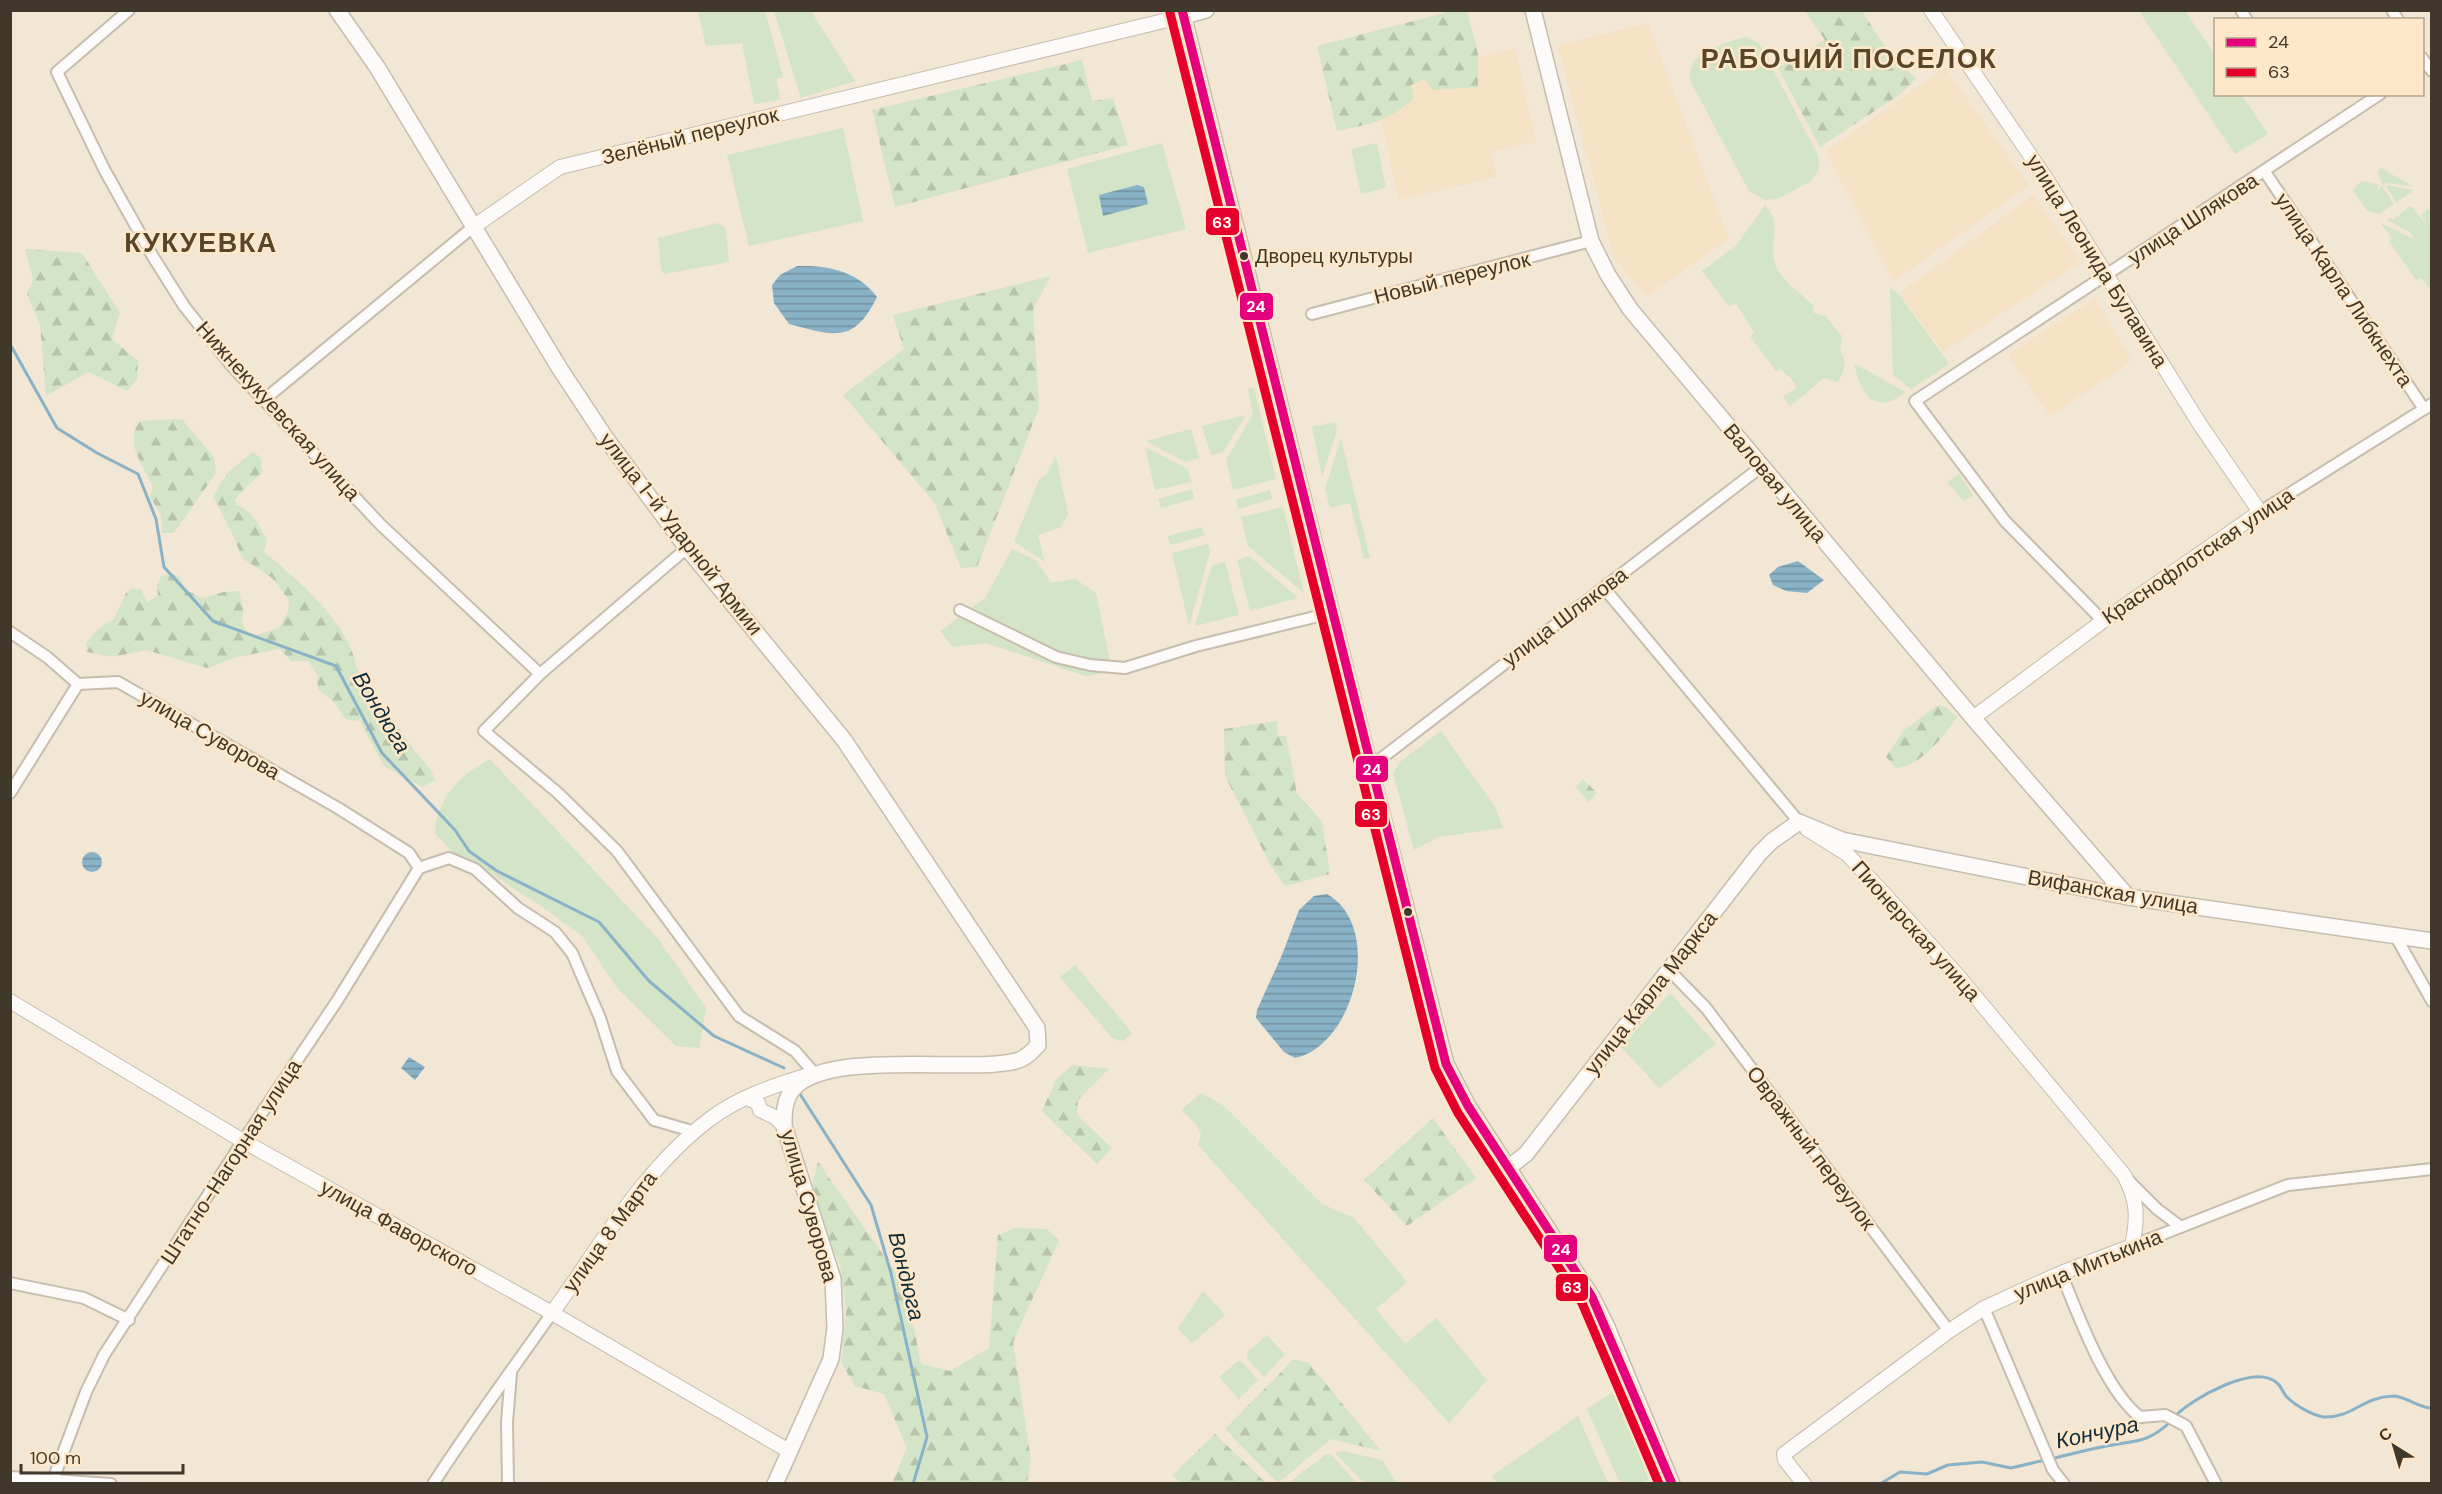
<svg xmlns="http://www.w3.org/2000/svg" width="2442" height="1494" font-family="'DM Sans',sans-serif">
<defs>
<pattern id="forest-firs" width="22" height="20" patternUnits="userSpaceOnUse" patternTransform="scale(1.5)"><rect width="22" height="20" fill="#d4e4c7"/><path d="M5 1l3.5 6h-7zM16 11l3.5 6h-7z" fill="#b7c4ab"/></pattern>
<pattern id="water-rules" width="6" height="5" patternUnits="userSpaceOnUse" patternTransform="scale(1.5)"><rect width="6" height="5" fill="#89b2c6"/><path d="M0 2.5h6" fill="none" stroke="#7292a1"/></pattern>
</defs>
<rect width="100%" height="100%" fill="#f2e6d5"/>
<g fill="#f5e2c5">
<path d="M1648,23l81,216 -82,57 -33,-38 -56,-212z"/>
<path d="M1515,48l21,94 -45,10 5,25 -97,23 -27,-119z"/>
<path d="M1945,68l84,117 -136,97 -67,-131z"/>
<path d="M2033,195l48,67 -138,90 -43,-59z"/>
<path d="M2095,298l37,63 -82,55 -42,-61z"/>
</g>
<g fill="#d4e4c7">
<path d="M698,11h67l18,66 -7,2 4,21 -26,4 -12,-61 -36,3z"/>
<path d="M774,11h37l44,70 -54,17z"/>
<path d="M2139,11h46l30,44 1,39 26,1 26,39 -33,20z"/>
<path d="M1746,37l13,6 59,112 1,14 -8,12 -33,18 -13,1 -16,-9 -59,-111c0,-7 0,-13 4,-19 7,-10 40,-22 52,-24z"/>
<path d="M843,128l20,93 -114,25 -22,-91z"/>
<path d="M1162,143l24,86 -98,24 -21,-84z"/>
<path d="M1377,143l9,45 -25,6 -10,-45z"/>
<path d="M2381,168l31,18 -26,-3 -3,2 -6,-13z"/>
<path d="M2361,181l17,3 -1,9 4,-8 13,19 -15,10 -12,-3 -14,-21z"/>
<path d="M2386,185l28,5 -18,13z"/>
<path d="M1765,205c19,21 3,36 10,58 4,16 27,31 38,42l1,8 11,3 17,20 -2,16c8,10 4,19 -2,30l-14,-4 -34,28 -7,-9 13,-9 -1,-5 -14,-14 -5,2 -26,-35 4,-4 -18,-28 -7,2 -27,-35 34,-25z"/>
<path d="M2410,206l3,1 14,19 -6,-12 10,-6v82l-9,-12 -6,2 -27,-39 3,-3 -11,-15 33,16 -4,-7 -23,-12 4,-2 2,2z"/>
<path d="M718,223l8,5 3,34 -65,12 -3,-5 -3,-31z"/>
<path d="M1890,288l9,6 50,70 -38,25 -18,-14z"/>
<path d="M1854,363l51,29c-30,26 -46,-1 -51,-29z"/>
<path d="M1254,388l22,91 -43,11 -7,-30 27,-46 -5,-25z"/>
<path d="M1246,415l-23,37 -12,3 -9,-29z"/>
<path d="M1335,422l2,8 -15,47 -10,-50z"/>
<path d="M1191,429l8,29 -13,4 -40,-21z"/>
<path d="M1341,438l29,120 -6,1 -14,-56 -20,5 -5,-19z"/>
<path d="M1145,447l43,22 3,13 -36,8z"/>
<path d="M1056,456l12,59 -7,12 -23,8 6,26 -30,-19 25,-62 8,-7z"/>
<path d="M1959,474l14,21 -9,6 -17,-19z"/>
<path d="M1192,489l2,10 -33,9 -3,-9z"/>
<path d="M1270,490l2,9 -34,10 -2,-9z"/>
<path d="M1283,507l21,86 -56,-47 -7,-29z"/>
<path d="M1202,527l2,9 -34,9 -2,-9z"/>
<path d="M1208,544l2,9 -21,72 -17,-72z"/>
<path d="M1012,549l25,12 14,22 24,-4 21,14 16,79 -27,4 -99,-33 -33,4 -13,-16 45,-33z"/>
<path d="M1249,556l49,42 -48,13 -13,-51z"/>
<path d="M1225,562l14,53 -44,11 17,-61z"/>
<path d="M1441,731l54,76 8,21 -65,9 -24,13 -21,-77 8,-12z"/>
<path d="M490,759l169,181 47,68 -7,40 -23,-2 -59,-58 -34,-51 -35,-26 -70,-46 -27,-14 -16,-18c1,-34 26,-59 55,-74z"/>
<path d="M1075,965l57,68 -9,8 -10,-2 -53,-62z"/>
<path d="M1670,993l46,51 -57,44 -38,-41z"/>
<path d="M1201,1093l23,13 98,98 32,14 53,64 -31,27 29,35 31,-26 51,62 -38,43 -251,-278 3,-12 -6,-10 -14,-13z"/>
<path d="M1203,1291l22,24 -33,28 -14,-15z"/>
<path d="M1267,1335l18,19 -21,23 -17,-19v-5z"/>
<path d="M1238,1361l4,1 16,18 -19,19 -20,-22z"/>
<path d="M1616,1390l33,90 -8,3h-21l-33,-74z"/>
<path d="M1578,1416l30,67h-110l-6,-7z"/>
<path d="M1343,1451l39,9 15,23h-32l-30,-30z"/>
<path d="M1326,1454l5,1 26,28h-68z"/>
</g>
<g fill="url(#forest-firs)">
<path d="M1452,11h15l11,43v33l-45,3 -9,-11 -13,6 3,12c-21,24 -48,28 -77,34l-20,-85z"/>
<path d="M1805,11h57l19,30 35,38 -17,16 -79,52 -42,-79 47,-28z"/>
<path d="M1082,60l10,41 21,-3 15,47 -233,62 -23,-97z"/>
<path d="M25,249l57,4 38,60 -8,26 26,22 -1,19 -10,11 -39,-19 -42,24 -6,-72 -13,-30 6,-14z"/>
<path d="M1051,276l-18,33 6,99 -62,159 -16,1 -27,-66 -91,-107 61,-46 -11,-34z"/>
<path d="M182,419l32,39 2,15 -42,60h-12l-1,-18 -11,-18 3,-10c-9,-22 -30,-44 -13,-66z"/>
<path d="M253,452l8,6 1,14 -27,27 1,6c17,6 22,19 31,35l-3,12c31,25 88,74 92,115l58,83 17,20 4,10 -13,7 -38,-21 -24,-45 -15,-2 -10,-16 -17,-14 -1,-15 -9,-13h-17l-11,-12 -43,8 -30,11 -61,-18 -34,7 -25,-5 -1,-9 14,-16 14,-8 12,-26 5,-4h10l6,13 11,-6 -1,-11 4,-9 9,-3 9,4 9,14 14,7 22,-6 15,-1 4,17 -1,16 9,13 28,-9 9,-17 1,-11 -17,-22 -30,-20 -8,-21 -21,-41 15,-24z"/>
<path d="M1938,705l8,2 11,10c-13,19 -37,50 -61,51l-10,-11 18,-27z"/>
<path d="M1277,721l1,15h8l11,58 25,27 8,53 -45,12 -15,-22 -45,-88 -1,-47z"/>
<path d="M1583,779l14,14 -8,9 -14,-15z"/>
<path d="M1072,1065l37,4 -31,31 -1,15 35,33 -15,16 -55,-53 14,-31z"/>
<path d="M1433,1118l43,60 -69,48 -43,-46z"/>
<path d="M818,1162l88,125 15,77 29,7 39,-23 9,-113 17,-7 32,1 12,11 -46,102 18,118 -4,23h-135l15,-35 -23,-54 -29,-8 -14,-24 5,-50 -6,-48 -22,-43 -6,-36z"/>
<path d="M1293,1360l15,2 73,89 -50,-12 -53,44 -53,-54z"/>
<path d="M1215,1434l51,49h-85l-8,-8z"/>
</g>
<g fill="url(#water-rules)">
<path d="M1137,185l7,2 4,17 -45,12 -4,-21z"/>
<path d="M797,266c31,-1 61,5 80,31 -23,47 -43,39 -88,27l-15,-21 -2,-18 8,-10z"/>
<path d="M1798,561l26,19 -17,13 -21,-2 -13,-6 -4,-10 9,-8z"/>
<circle cx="92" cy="862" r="10"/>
<path d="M1327,894c58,33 27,152 -32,164l-11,-6 -28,-34 1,-8 25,-55 17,-45 15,-14z"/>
<path d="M409,1057l16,10 -10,13 -14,-12z"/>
</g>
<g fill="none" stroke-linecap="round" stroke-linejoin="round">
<g stroke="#89b2c6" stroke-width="3">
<path d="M10,344l47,84 40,25 41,21 18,45 8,48 49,54 123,45 46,87 73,77 14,21 28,20 102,51 50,59 65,55 70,32"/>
<path d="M800,1094l71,111 20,68 36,164 -14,47"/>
<path d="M2175,1416c18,-18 80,-53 102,-33 5,4 6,11 11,15 8,8 26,18 36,19 29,1 38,-20 69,-21 13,0 25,12 39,12"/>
<path d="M2051,1459c17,-4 34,-9 51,-12 30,-7 45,-2 69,-26"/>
<path d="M1880,1484l20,-12 27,2 21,-9 34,-3 29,6 34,-8"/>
</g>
<defs>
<g id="minor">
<path d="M129,10l-72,62 47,97 48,86 32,51 47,59 150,160 159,149"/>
<path d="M2241,10l6,10"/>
<path d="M2392,10l6,10"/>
<path d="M2422,58l10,13"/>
<path d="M2265,172l159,237"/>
<path d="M1312,314l279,-73"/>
<path d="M265,399l208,-172"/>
<path d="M2260,512l172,-108"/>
<path d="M687,548l-147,126 -56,57 74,62 59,58 122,165 56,35 19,22"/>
<path d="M1604,588l195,234"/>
<path d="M960,610l96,47 34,8 35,3 71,-22 135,-33"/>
<path d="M2103,621l-98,-100 -90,-120 465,-307"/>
<path d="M10,632l37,25 31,27 40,-2 220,126 71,45 10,15 -82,133 -94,140 -139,214 -18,37 -33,88"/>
<path d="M1370,767l391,-300"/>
<path d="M10,793l68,-109"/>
<path d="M419,868l30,-10 26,11 43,39 37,24 17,21 28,65 17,53 37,49 41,12"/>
<path d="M2396,937l36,64"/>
<path d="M1669,970l37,38 243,323"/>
<path d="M2128,1180l29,29 24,18"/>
<path d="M2132,1246l156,-61 144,-16"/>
<path d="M2061,1273c17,41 44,117 79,144l25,-2 21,11 30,58"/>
<path d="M10,1283l74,15 45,22"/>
<path d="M1984,1308l69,162 11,14"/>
<path d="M10,1477l101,7"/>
<path d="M433,1484c38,-59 79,-114 119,-171"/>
<path d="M508,1484l-1,-62 4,-49"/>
</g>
<g id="tertiary">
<path d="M1931,10l114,167 156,249 59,86 -157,109 -130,97"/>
<path d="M473,227l87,-60 624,-151"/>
<path d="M10,1001l233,140 309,172 237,138"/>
<path d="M747,1098l11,5 2,7 15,7 9,9"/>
<path d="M552,1313c48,-66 91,-144 158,-194 29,-22 65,-34 99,-44"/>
<path d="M1804,1484l-19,-24 -1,-6 165,-123 35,-23 77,-35 71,-27c6,-28 6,-45 -8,-71l-165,-198 -73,-81 -39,-42 -40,-25"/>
</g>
<g id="secondary">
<path d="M337,10l40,57 183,302 45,68 82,111 157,192 193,288 1,17c-6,7 -13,14 -22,16 -49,13 -202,-15 -227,34 -5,10 -5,20 -5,31l49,153 2,49 -4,31 -56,125"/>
<path d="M1182,10l188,757 76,297 22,42 124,191 15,30 65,157"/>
<path d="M1533,10l58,231 17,34 22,34 343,409 155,179"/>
<path d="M1184,16l22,-6"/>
<path d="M1508,1168l18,-14 233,-300 13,-13 27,-19 43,18 286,57 304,44"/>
</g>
</defs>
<use href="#minor" stroke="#c6bdaf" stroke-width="14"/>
<use href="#tertiary" stroke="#c6bdaf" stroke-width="16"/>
<use href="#secondary" stroke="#c6bdaf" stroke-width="18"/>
<use href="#minor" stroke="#fdfbf9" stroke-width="10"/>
<use href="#tertiary" stroke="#fdfbf9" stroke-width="14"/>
<use href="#secondary" stroke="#fdfbf9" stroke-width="15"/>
<defs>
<path id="bus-1" d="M1182,10l264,1054 22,42 124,191 80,187"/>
<path id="bus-2" d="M1170,13l265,1055 23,45 124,190 77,181"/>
</defs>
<use href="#bus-1" stroke="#fee8c9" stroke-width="14"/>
<use href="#bus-2" stroke="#fee8c9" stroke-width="14"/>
<use href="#bus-1" stroke="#e5007d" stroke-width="9"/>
<use href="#bus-2" stroke="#e4002b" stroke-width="9"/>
</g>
<g fill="#41382c" stroke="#fee8c9" stroke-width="2">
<circle cx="1244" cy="256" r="5"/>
<circle cx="1408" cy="912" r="5"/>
</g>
<g text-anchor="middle" stroke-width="5" stroke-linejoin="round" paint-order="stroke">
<g font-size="20" fill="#41382c" stroke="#fee8c9" text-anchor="start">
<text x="1255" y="263">Дворец культуры</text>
</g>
<g font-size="21" fill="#41382c" stroke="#fee8c9">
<text transform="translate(690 136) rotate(-14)" y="7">Зелёный переулок</text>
<text transform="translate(2193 219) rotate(-33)" y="7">улица Шлякова</text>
<text transform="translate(2097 261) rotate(58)" y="7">улица Леонида Булавина</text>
<text transform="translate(1452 278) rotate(-14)" y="7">Новый переулок</text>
<text transform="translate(2344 290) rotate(56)" y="7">улица Карла Либкнехта</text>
<text transform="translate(278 411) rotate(48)" y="7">Нижнекукуевская улица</text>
<text transform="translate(1775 483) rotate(50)" y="7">Валовая улица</text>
<text transform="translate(681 534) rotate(52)" y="7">улица 1-й Ударной Армии</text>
<text transform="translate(2198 556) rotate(-34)" y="7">Краснофлотская улица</text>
<text transform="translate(1565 617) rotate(-37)" y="7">улица Шлякова</text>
<text transform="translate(210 735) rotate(30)" y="7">улица Суворова</text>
<text transform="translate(2113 892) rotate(10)" y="7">Вифанская улица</text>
<text transform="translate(1916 931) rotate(48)" y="7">Пионерская улица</text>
<text transform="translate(1651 993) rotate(-52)" y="7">улица Карла Маркса</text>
<text transform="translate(1811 1148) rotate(53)" y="7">Овражный переулок</text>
<text transform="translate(231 1162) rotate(-57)" y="7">Штатно-Нагорная улица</text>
<text transform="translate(809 1206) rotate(74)" y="7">улица Суворова</text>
<text transform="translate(399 1228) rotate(29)" y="7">улица Фаворского</text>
<text transform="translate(610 1232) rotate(-54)" y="7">улица 8 Марта</text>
<text transform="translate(2088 1265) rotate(-22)" y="7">улица Митькина</text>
</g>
<g font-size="22" font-style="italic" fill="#112e3e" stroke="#fee8c9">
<text transform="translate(382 712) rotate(59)" y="8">Вондюга</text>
<text transform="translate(907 1276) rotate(76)" y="8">Вондюга</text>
<text transform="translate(2097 1432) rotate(-12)" y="8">Кончура</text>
</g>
<g font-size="27" font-weight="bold" letter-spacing="1.5" fill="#58462b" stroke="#fee8c9">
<text x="1849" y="68">РАБОЧИЙ ПОСЕЛОК</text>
<text x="201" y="252">КУКУЕВКА</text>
</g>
</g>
<g stroke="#fee8c9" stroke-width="2">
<rect x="1205" y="207" width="35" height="29" rx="6" fill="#e4002b"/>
<rect x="1239" y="292" width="35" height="29" rx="6" fill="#e5007d"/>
<rect x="1355" y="755" width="34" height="28" rx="6" fill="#e5007d"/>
<rect x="1354" y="800" width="34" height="28" rx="6" fill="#e4002b"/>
<rect x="1543" y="1234" width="35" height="29" rx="6" fill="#e5007d"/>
<rect x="1555" y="1273" width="34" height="29" rx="6" fill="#e4002b"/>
</g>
<g font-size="16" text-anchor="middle" font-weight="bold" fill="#fff">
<text x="1222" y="228">63</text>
<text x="1256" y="312">24</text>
<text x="1372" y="775">24</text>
<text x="1371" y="820">63</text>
<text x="1561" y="1255">24</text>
<text x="1572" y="1293">63</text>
</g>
<rect width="2442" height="1494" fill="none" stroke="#41382c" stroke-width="24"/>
<rect x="2214" y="18" width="210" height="78" fill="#fee8c9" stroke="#b2a28a" stroke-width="1.5"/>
<rect x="2226" y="38" width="30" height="9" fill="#e5007d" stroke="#b2a28a" stroke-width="1.5"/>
<text x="2268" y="48" font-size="18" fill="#41382c">24</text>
<rect x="2226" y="68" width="30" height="9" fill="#e4002b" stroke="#b2a28a" stroke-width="1.5"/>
<text x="2268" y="78" font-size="18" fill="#41382c">63</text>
<g transform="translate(2394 1446) rotate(323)" stroke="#fee8c9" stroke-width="4.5" paint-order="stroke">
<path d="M0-4.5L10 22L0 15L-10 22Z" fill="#41382c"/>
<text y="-9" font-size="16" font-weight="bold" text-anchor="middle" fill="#41382c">С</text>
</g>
<path d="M21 1464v9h162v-9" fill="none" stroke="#41382c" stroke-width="3"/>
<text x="30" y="1464" font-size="18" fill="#41382c" stroke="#fee8c9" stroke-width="4.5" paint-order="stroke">100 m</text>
</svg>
